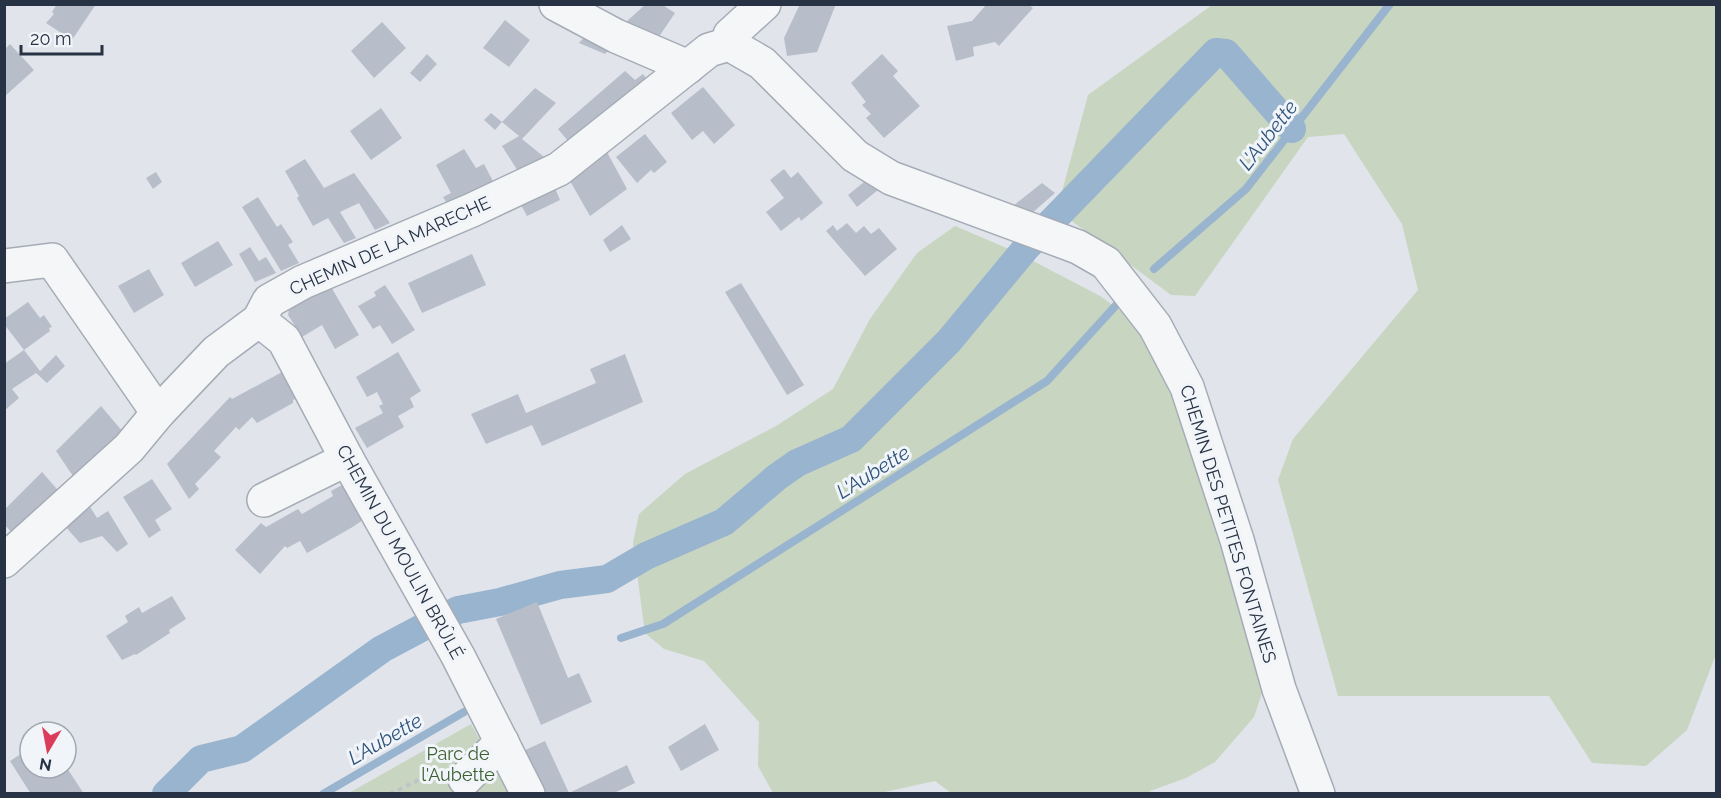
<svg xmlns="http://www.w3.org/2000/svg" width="1721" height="798" font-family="Raleway,sans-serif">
<rect width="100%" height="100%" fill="#e1e5eb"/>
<g fill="#c7d5c1">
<path d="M1212,5h504v649l-29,76 -41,36 -54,-3 -43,-67h-211l-60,-216 15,-41 125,-149 -16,-66 -58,-90 -36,3 -113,159 -24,-1 -114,-85 31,-115z"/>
<path d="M955,226l61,26 84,44 28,20 37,55 36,92 62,227 -9,27 -39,45 -29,16 -36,13 -1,2h-198l-16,-12 -55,12h-107l-15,-27 1,-44 -55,-61 -40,-12 -19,-16 -12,-90 6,-29 46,-40 91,-48 57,-37 37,-70 47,-66z"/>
<path d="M471,724l37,69 -161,1z"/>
</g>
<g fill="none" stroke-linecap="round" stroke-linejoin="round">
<g stroke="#99b4ce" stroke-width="8">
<path d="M1154,269l92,-80 144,-185"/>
<path d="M621,638l42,-14 384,-243 72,-79"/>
<path d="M323,794l141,-82"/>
</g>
<path stroke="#99b4ce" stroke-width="28" d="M166,794l35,-35 41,-10 140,-100 47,-25 29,-14 42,-8 60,-17 47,-6 39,-23 78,-34 53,-45 20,-14 54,-24 98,-98 77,-93 190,-196 10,1 66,76"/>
</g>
<g fill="#b7bec9">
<path d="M57,4h39l-24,36 -26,-17 8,-9 -2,-2z"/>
<path d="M646,4h15l14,9 -19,28 -39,-11z"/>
<path d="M800,4h36l-19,48 -30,4 -3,-18z"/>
<path d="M986,5h43l4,3 -34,38 -4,-4 -22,5 1,9 -18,5 -9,-35 25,-5z"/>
<path d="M505,20l25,20 -21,27 -26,-19z"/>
<path d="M382,22l24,26 -32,30 -23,-27z"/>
<path d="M589,32l25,11 -9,11 -26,-11z"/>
<path d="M10,44l24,26 -30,27v-47z"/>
<path d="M427,54l10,10 -17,18 -10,-9z"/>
<path d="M882,54l16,17 -5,5 27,30 -36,32 -18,-20 5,-4 -9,-9 4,-3 -15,-19z"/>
<path d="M625,71l10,9 8,-6 9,12 -78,62 -16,-19z"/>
<path d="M703,87l32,38 -21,19 -11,-13 -11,9 -21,-27z"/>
<path d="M535,88l21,15 -34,36 27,22 -28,15 -19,-30 17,-10 -17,-14z"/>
<path d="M381,108l21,30 -31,22 -21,-29z"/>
<path d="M491,113l11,9 -7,8 -11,-10z"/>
<path d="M645,134l22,28 -13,11 -3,-3 -14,13 -21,-26z"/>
<path d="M464,149l12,19 8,-4 13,25 -46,21 -8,-13 8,-4 -15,-28z"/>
<path d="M607,152l20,37 -37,27 -20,-35z"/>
<path d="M305,159l19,29 30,-15 36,50 -15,7 -16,-27 -19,9 16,26 -12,5 -16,-25 -15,8 -16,-28 2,-2 -14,-25z"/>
<path d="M784,169l7,9 7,-6 25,31 -22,18 -2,-4 -18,14 -15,-19 18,-14 -14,-18z"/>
<path d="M156,172l6,10 -9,7 -7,-11z"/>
<path d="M864,182l14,8 -21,17 -9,-12z"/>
<path d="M1042,183l13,10 -24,21 -18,-8z"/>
<path d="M555,188l5,12 -33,16 -7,-13z"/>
<path d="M258,197l19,30 4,-3 12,18 -5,3 11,18 -18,8 -39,-64z"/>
<path d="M847,223l9,10 8,-7 7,8 8,-6 18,21 -32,27 -39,-45 7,-6 4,6z"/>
<path d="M622,225l9,14 -21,13 -7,-12z"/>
<path d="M218,241l15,24 -38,22 -14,-24z"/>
<path d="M250,247l9,14 7,-4 10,16 -21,9 -16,-28z"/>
<path d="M472,254l14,31 -64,28 -14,-30z"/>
<path d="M149,269l15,26 -30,18 -16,-27z"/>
<path d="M741,283l63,102 -17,10 -62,-103z"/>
<path d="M330,285l29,50 -24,14 -13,-24 -20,12 -14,-22 1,-6z"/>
<path d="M385,285l30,45 -23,14 -12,-19 -7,4 -15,-23 18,-10 -2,-4z"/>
<path d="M28,302l12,16 4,-3 8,12 -3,1 1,3 -26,19 -20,-26v-5z"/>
<path d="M24,350l16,21 16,-16 9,11 -18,17 -11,-10 -24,16 7,9 -15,13v-47z"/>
<path d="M398,352l23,39 -11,7 4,9 -16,9 6,11 -37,21 -12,-20 28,-15 -4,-7 4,-2 -6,-12 -10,5 -11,-20z"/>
<path d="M625,354l18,48 -101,44 -10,-21 -46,19 -15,-30 47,-20 8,19 70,-30 -6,-14z"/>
<path d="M284,371l17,24 -8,5v3l-36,20 -5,-6 -13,13 -3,-3 -22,24 7,6 -26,27 4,5 -10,10 -22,-35 63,-67 2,2z"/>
<path d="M101,406l22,26 -48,47 -19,-28z"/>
<path d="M42,472l21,24 -47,41 -12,-13v-14z"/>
<path d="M152,479l20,30 -17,11 6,10 -12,8 -26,-41z"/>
<path d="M349,481l20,35 -18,12 -44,25 -7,-12 -13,7 -2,-2 -25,28 -25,-24 26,-27 5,4 32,-18 4,5 31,-18 -2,-5z"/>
<path d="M87,502l10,16 11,-7 20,33 -11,8 -15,-16 -22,7 -16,-18z"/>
<path d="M172,596l14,23 -17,11 1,3 -34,22 -1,-1 -13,6 -16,-24 22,-14 -3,-6 14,-9 3,6z"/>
<path d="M537,602l31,76 11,-5 13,29 -51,23 -45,-106z"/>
<path d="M705,724l14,26 -38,21 -13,-24z"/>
<path d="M545,741l24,52 58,-28 8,18 -23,11h-69l-20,-43z"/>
<path d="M30,748v20h37l17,26h-53l-21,-33z"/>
</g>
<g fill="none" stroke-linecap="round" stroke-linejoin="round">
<defs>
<g id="minor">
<path d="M556,4l60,32 72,31"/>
<path d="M729,44l33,19 93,93 36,22 187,69 28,16 49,63 32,61 50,153 42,149 39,105"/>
<path d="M729,44l1,-9 34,-31"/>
<path d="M4,266l48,-6 106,153"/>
<path d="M259,320l25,20 63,119 111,197 70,138"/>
<path d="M264,500l83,-41"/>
<path d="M4,561l125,-113 29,-35 58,-61 43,-32 10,-19 34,-19 169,-72 87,-41 150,-119 20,-6"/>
<path d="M465,779l37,-37"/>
</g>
</defs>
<use href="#minor" stroke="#a5acb6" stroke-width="36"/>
<path stroke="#bfc3c9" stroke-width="4" stroke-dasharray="4.5 4.5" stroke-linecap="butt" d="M390,794l48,-24"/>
<use href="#minor" stroke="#f4f6f8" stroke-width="33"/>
</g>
<g text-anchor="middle" stroke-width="6" stroke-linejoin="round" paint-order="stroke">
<g font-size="18" fill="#273344" stroke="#f1f4f8">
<text transform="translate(390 246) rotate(-24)" y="6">CHEMIN DE LA MARECHE</text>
<text transform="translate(1228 524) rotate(73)" y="6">CHEMIN DES PETITES FONTAINES</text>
<text transform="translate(400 552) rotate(61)" y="6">CHEMIN DU MOULIN BRÛLÉ</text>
</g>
<g font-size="18" fill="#3e6134" stroke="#f1f4f8">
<text x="458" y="760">Parc de<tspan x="458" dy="21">l'Aubette</tspan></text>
</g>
<g font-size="20" font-style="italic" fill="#2e547b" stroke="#f1f4f8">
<text transform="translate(1268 135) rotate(-52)" y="7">L'Aubette</text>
<text transform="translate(873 472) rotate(-32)" y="7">L'Aubette</text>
<text transform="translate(385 739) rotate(-30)" y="7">L'Aubette</text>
</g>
</g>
<rect width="1721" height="798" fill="none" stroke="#273344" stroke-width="12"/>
<g transform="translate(48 750) rotate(190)"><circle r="28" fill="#f1f4f8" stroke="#a0a7b0" stroke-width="1.5"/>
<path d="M0-4.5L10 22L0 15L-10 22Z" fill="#da3c5a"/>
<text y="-9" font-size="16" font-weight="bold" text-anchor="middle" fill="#273344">N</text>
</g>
<path d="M21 45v9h81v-9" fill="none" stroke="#273344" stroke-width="3"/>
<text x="30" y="45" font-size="18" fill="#273344" stroke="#f1f4f8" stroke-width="4.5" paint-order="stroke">20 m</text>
</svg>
